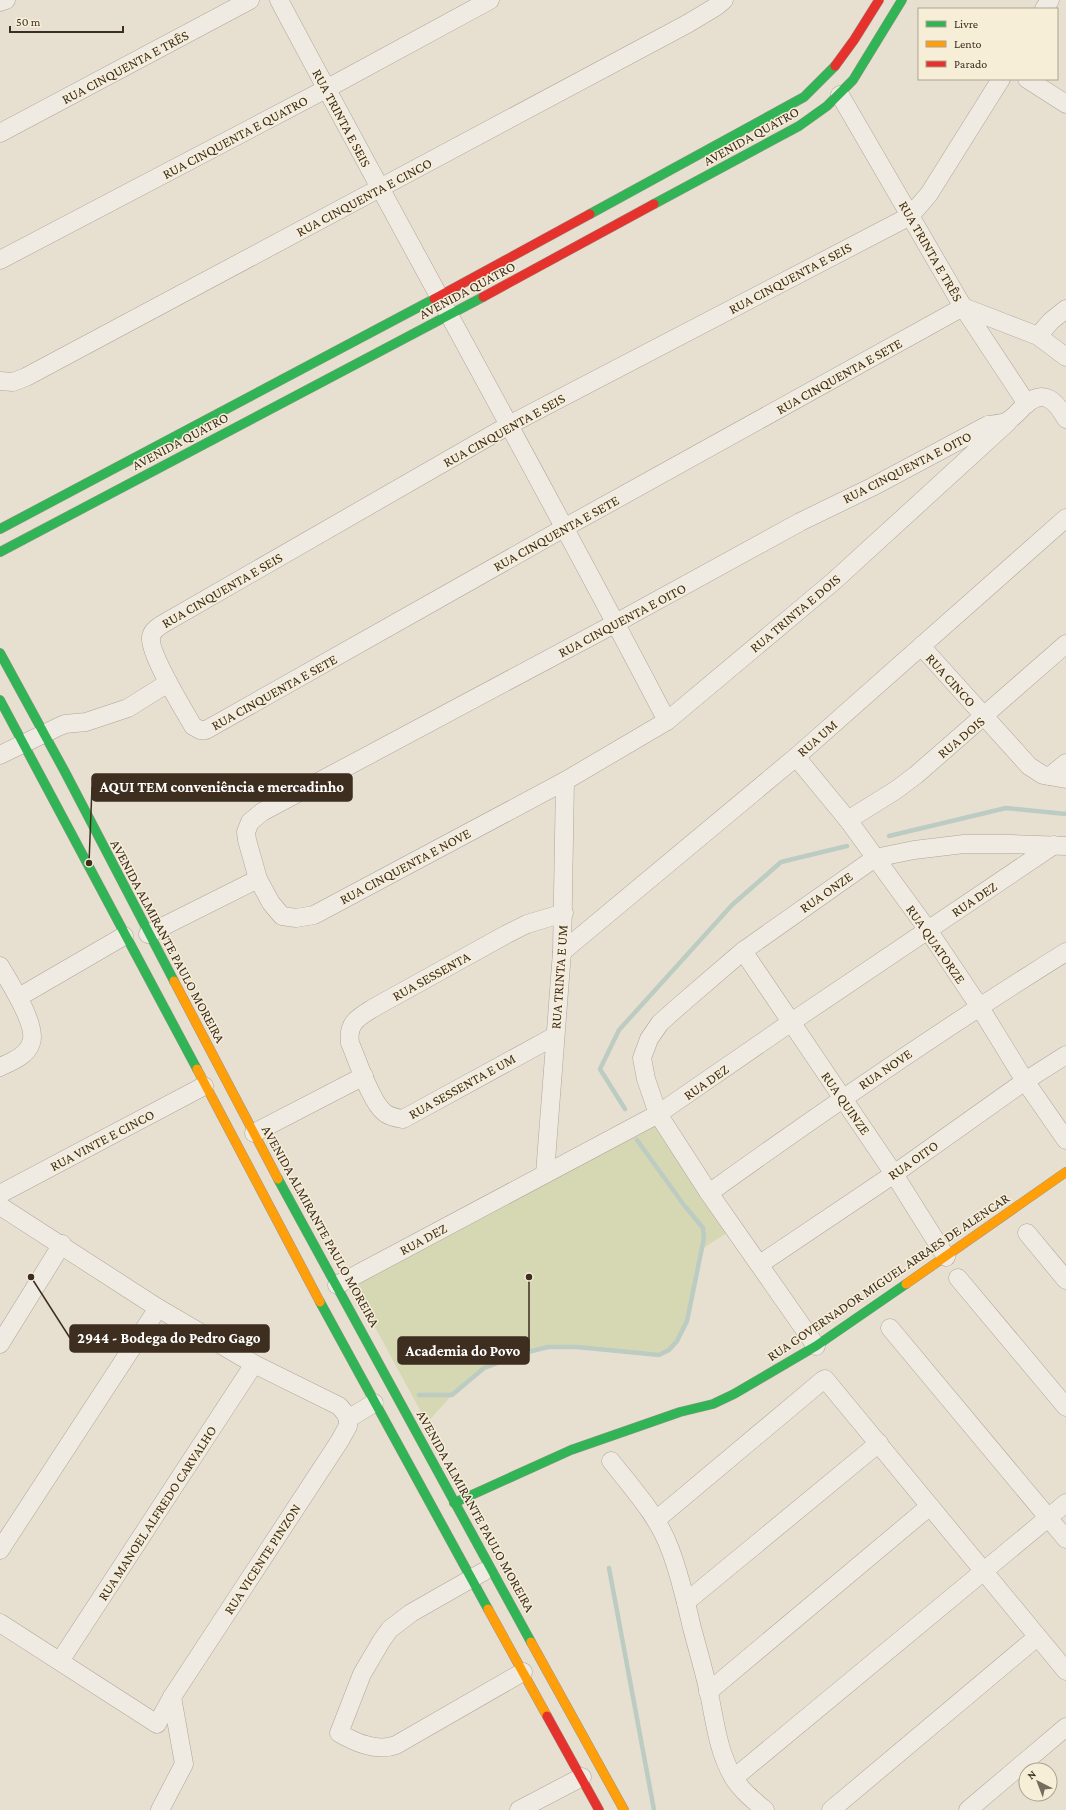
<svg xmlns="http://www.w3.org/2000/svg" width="1066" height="1810" font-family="'Crimson Pro',serif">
<rect width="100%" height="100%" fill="#e7e0d1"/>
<path fill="#d6d7b3" d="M655,1120l73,112 -26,17c-6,27 -11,83 -32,100 -3,3 -7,4 -11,6l-82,-8h-29l-24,6 -40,15 -32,27 -25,28 -76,-140z"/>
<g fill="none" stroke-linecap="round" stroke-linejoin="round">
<g stroke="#bcccc2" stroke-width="4.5">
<path d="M889,836l117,-28 60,6"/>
<path d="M625,1109l-25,-40 19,-39 113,-125 49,-43 66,-16"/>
<path d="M419,1395h33l32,-27 40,-15 24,-6h29l82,8 10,-5 8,-9 10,-20 17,-83 -1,-10 -19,-23 -47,-65"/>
<path d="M609,1568l45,242"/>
</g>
<defs>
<g id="street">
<path d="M279,0c128,241 262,479 388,721"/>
<path d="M0,2l6,-2"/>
<path d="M1044,9l6,-9"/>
<path d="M1001,79l-72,115 -19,22 -401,209 -348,200c-4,3 -9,6 -10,12 -2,17 33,73 42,89l7,4h6l358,-202 399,-221 75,29 28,21"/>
<path d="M1027,79l39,25"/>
<path d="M840,95l123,212 64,97"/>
<path d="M0,133l250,-133"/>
<path d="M0,260l326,-171 164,-89"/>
<path d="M1038,336l13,-15 15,-12"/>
<path d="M0,381l13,1 13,-5 661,-353 30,-18 7,-6"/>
<path d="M1008,422l-174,159 -167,140 -102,60 -251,134 -18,3 -14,-2 -11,-13 -13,-24 -11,-39 -1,-8 4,-10 12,-10 354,-189 184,-101 72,-35 116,-62c6,-1 16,-1 21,-5 6,-4 11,-10 16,-15 19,-17 31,-4 41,14"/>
<path d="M921,646l108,120 14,9 23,4"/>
<path d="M0,755l58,-28 7,-3 21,-2 42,-14 40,-25"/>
<path d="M796,757l52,63 80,110 51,76 46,75 41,59"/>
<path d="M1050,776l16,-13"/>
<path d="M848,820l48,-30 20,-15 150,-131"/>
<path d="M148,934l110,-55"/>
<path d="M743,951l151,223 52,83"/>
<path d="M562,952l234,-195 270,-239"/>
<path d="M0,966c9,15 38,60 31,77 -4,13 -20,19 -31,24"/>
<path d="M19,997l105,-61"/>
<path d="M555,1036l-152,83c-6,-1 -13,-2 -18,-6 -14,-10 -28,-54 -35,-70 -3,-21 9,-26 25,-36l132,-73 20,-10 37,-11"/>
<path d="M254,1133l110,-57"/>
<path d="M545,1174l17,-222 3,-171"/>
<path d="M709,1193c117,-84 235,-165 357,-241"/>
<path d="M0,1194l204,-108"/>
<path d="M0,1206l158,102 96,56 85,42 6,7 3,6"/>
<path d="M1027,1233l39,47"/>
<path d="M760,1264l134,-90 131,-93 41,-26"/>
<path d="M958,1278l108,129"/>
<path d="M337,1285l321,-171 132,-91 264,-178"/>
<path d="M890,1328l176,211"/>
<path d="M0,1344l62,-100"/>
<path d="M816,1346l-107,-153 -51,-79 -12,-35 -4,-21 7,-19 11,-16 19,-17 64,-55 132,-93 39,-8 50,-6h47l55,2"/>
<path d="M348,1419l26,-16"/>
<path d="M611,1461c22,28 47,55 59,88 10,26 16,53 22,79 6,22 12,43 17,65 6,29 9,58 24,84 8,13 20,23 32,33"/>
<path d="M656,1520l167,-140 2,-1 241,292"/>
<path d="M0,1550l158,-242"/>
<path d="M483,1572l-72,41 -21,16 -8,11 -20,34 -23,59c17,10 38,19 57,12l127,-73"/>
<path d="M686,1602l193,-159"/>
<path d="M0,1623l157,101 15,-27 167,-255 9,-16v-7"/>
<path d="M60,1661l194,-297"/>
<path d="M708,1692l222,-186"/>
<path d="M734,1778l332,-275"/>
<path d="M160,1810l24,-46 -12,-67"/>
<path d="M519,1810l63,-33"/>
<path d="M831,1810l206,-173"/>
<path d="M968,1810l98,-83"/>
</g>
<g id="fast">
<path d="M654,204l145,-78 28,-20 26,-26 49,-80"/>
<path d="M590,214l214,-117 31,-31"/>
<path d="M0,529l434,-230"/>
<path d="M0,552l483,-255"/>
<path d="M0,653l65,119 109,209"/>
<path d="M0,700l197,369"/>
<path d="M278,1179l253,463"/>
<path d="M320,1302l168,307"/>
<path d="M454,1503l117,-53 109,-38 33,-8 21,-10 82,-48 90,-62"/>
</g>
<g id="slow">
<path d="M174,981l104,198"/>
<path d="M197,1069l123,233"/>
<path d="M906,1284l160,-112"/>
<path d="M488,1609l59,107"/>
<path d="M531,1642l93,168"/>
</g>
<g id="jam">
<path d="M835,66l19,-26 25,-40"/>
<path d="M483,297l171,-93"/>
<path d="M434,299l156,-85"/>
<path d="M547,1716l52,94"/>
</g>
</defs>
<use href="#street" stroke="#ada599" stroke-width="19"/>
<use href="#fast" stroke="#9c958a" stroke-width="10"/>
<use href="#slow" stroke="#9c958a" stroke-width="10"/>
<use href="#jam" stroke="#9c958a" stroke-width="10"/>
<use href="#street" stroke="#efebe3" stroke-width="18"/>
<use href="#fast" stroke="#30b455" stroke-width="9"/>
<use href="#slow" stroke="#ff9f0a" stroke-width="9"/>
<use href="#jam" stroke="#e5322d" stroke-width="9"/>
</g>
<g text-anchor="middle" stroke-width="3" stroke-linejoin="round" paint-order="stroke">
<g font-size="14" fill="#3d2e20" stroke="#f7eed8">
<text transform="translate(125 67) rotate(-28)" y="5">RUA CINQUENTA E TRÊS</text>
<text transform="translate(342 118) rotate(62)" y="5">RUA TRINTA E SEIS</text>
<text transform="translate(751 136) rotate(-29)" y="5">AVENIDA QUATRO</text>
<text transform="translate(235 137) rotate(-28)" y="5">RUA CINQUENTA E QUATRO</text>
<text transform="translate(364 197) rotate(-28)" y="5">RUA CINQUENTA E CINCO</text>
<text transform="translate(931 251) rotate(60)" y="5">RUA TRINTA E TRÊS</text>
<text transform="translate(790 278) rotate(-28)" y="5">RUA CINQUENTA E SEIS</text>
<text transform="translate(467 290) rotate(-28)" y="5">AVENIDA QUATRO</text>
<text transform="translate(839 376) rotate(-29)" y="5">RUA CINQUENTA E SETE</text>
<text transform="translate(504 430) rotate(-29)" y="5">RUA CINQUENTA E SEIS</text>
<text transform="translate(180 441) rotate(-28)" y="5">AVENIDA QUATRO</text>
<text transform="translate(907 467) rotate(-27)" y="5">RUA CINQUENTA E OITO</text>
<text transform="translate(556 533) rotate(-29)" y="5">RUA CINQUENTA E SETE</text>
<text transform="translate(222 590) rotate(-30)" y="5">RUA CINQUENTA E SEIS</text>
<text transform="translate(795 613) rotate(-40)" y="5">RUA TRINTA E DOIS</text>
<text transform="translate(622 620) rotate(-28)" y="5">RUA CINQUENTA E OITO</text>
<text transform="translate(951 680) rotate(48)" y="5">RUA CINCO</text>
<text transform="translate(274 692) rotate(-29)" y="5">RUA CINQUENTA E SETE</text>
<text transform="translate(961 737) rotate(-40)" y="5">RUA DOIS</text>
<text transform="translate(817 738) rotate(-41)" y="5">RUA UM</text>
<text transform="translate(405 866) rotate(-28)" y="5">RUA CINQUENTA E NOVE</text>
<text transform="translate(826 892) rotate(-35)" y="5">RUA ONZE</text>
<text transform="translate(974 899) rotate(-34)" y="5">RUA DEZ</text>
<text transform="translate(168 941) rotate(62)" y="5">AVENIDA ALMIRANTE PAULO MOREIRA</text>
<text transform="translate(936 944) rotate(55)" y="5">RUA QUATORZE</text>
<text transform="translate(431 976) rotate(-29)" y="5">RUA SESSENTA</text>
<text transform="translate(559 977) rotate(-86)" y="5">RUA TRINTA E UM</text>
<text transform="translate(885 1069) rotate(-34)" y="5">RUA NOVE</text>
<text transform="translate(706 1082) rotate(-35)" y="5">RUA DEZ</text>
<text transform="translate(462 1086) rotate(-29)" y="5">RUA SESSENTA E UM</text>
<text transform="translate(846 1103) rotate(55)" y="5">RUA QUINZE</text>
<text transform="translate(102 1140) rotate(-28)" y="5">RUA VINTE E CINCO</text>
<text transform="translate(913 1160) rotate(-35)" y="5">RUA OITO</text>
<text transform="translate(321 1226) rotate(61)" y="5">AVENIDA ALMIRANTE PAULO MOREIRA</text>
<text transform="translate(423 1239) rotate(-28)" y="5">RUA DEZ</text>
<text transform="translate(888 1277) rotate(-34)" y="5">RUA GOVERNADOR MIGUEL ARRAES DE ALENCAR</text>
<text transform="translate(476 1511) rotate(61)" y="5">AVENIDA ALMIRANTE PAULO MOREIRA</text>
<text transform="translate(157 1513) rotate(-57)" y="5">RUA MANOEL ALFREDO CARVALHO</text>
<text transform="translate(262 1559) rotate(-57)" y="5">RUA VICENTE PINZON</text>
</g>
</g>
<path fill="none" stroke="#3d2e20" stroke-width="1.5" d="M89 863L92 787M31 1277L70 1338M529 1277L529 1351"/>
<g fill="#3d2e20" stroke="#f7eed8" stroke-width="1.5">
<circle cx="89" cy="863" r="4"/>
<circle cx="31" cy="1277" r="4"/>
<circle cx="529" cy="1277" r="4"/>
</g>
<g fill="#3d2e20" stroke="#3d2e20" stroke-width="1.5">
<rect x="92" y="774" width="260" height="27" rx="4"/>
<rect x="70" y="1325" width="199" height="27" rx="4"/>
<rect x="398" y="1337" width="131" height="27" rx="4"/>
</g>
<g font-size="15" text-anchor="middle" font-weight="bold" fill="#fff">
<text x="222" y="792">AQUI TEM conveniência e mercadinho</text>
<text x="169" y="1343">2944 - Bodega do Pedro Gago</text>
<text x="463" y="1356">Academia do Povo</text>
</g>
<rect x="918" y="8" width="140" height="72" fill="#f7eed8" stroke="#ada18e"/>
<rect x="926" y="21" width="20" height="6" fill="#30b455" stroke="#ada18e"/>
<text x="954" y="28" font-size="12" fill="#3d2e20">Livre</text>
<rect x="926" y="41" width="20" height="6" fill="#ff9f0a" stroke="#ada18e"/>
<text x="954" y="48" font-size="12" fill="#3d2e20">Lento</text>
<rect x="926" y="61" width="20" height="6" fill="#e5322d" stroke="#ada18e"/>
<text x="954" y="68" font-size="12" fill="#3d2e20">Parado</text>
<g transform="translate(1038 1782) rotate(318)"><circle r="19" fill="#f7eed8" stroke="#ada18e"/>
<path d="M0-3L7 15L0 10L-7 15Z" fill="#786c5e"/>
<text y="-6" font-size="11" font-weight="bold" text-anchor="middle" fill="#3d2e20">N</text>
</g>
<path d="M10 26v6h113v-6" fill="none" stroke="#3d2e20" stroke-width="2"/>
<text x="16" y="26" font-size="12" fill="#3d2e20" stroke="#f7eed8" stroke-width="3" paint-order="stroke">50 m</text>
</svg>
